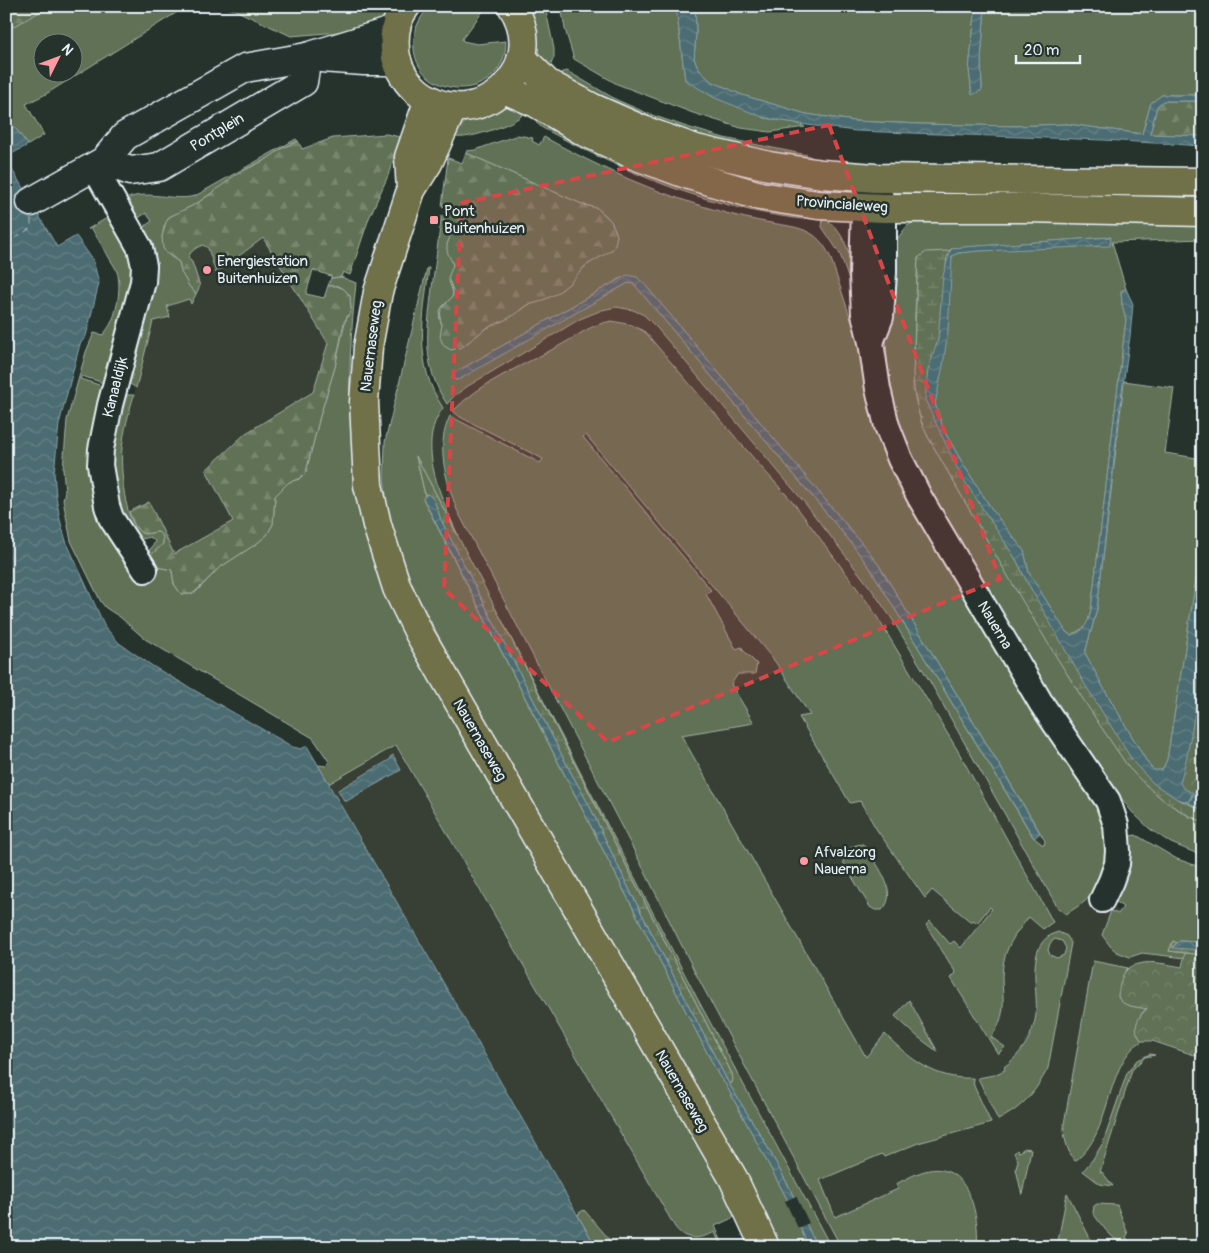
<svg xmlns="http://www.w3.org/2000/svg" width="1209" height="1253" font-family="Pangolin,sans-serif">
<defs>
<pattern id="forest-firs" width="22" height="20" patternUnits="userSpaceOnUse" patternTransform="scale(1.25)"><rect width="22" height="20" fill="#617154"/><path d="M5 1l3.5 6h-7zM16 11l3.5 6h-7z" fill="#78866d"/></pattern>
<pattern id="wetland-marsh" width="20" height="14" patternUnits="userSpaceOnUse" patternTransform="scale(1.25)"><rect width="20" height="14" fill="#617154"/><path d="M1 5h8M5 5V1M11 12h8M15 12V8" fill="none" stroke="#78866d"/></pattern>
<pattern id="park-crowns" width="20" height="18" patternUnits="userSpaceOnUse" patternTransform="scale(1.25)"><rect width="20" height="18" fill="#617154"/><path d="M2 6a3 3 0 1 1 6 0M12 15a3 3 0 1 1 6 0" fill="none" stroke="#78866d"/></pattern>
<pattern id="water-waves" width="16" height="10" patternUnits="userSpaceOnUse" patternTransform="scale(1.25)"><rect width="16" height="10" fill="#4b6c72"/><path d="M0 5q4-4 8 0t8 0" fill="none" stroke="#658187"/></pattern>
</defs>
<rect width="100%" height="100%" fill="#26332d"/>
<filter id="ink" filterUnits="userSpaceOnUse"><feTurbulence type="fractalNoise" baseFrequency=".02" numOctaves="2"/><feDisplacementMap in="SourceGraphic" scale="10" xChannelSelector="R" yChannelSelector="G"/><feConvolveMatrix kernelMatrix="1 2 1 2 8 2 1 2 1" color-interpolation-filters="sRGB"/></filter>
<g filter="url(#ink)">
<g fill="#374036">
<path d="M263,238l65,105 -14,49 -68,41 -13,88 -59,33 -25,-52 -20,10 -6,-29 -2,-32 3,-17 29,-113 14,-15 23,-7 2,4 8,-17 -12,-28 2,-6 5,-4 8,-3 5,3 8,25z"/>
<path d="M637,277l9,9 234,281 160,266 4,12 48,49 93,59 -2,14 -37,-4 1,78 56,17v189h-394l-23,-50 -67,-121 -296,-578 5,-96 7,-10z"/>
<path d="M395,745l280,482 7,7 13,5 7,-1 13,-6 6,15h-125l-268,-463 6,-9 2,4z"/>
</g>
<g fill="#617154" stroke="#a4b1a6" fill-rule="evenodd">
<path d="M50,6h137l-141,88 -20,10 18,31 -16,10 -22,-29v-98l6,9zM42,42h30v30h-30z"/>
<path d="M222,6h170l-5,8 -11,10 -13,6 -72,6 -56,-26z"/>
<path d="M431,6h56l-25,33 1,2 14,3 29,-3c0,66 -98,60 -92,-2 1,-13 7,-24 17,-33z"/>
<path d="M529,6h16l9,43v8l-5,12 -10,-13 -3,-9 -1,-17z"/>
<path d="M561,6h115l9,74 80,38 31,5 9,4 -35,5 -29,-4 -48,-15 -76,-29 -43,-25 -9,-30z"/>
<path d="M695,6h281l-7,63 3,25 10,-4 -1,-30 4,-54h218v89h-41l-11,8 -9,31 -75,-10 -52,2 -96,-2 -65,-3 -48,-7 -64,-19 -31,-14 -11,-10 -6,-12 2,-26z"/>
<path d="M567,71l50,29 32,14 38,13 37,11 83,17 6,3 3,4 -68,-9 -124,-41 -65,-37 3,-3z"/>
<path d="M507,106l13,1 4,2c-1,5 0,4 -3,7 -10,9 -58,26 -68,20l12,-14z"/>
<path d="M537,114l272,101 -3,3 -4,1c-93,-11 -179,-47 -261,-92l-4,-4z"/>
<path d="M518,135l15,3 -1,3 7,4 5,-8c56,31 113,57 175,74 17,5 34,9 52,12 11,2 23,3 33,7 13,5 20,14 26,26l30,91 5,39 9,36 226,388c8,28 11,60 -9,85 -6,8 -16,13 -25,19l-8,-6 -129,-228 -37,-61 -20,-29 -68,-88 -147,-174 -13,-13 -11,-5 -17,-3 -14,3 -22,9 -112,67 -14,10 -7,8c-26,-39 -20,-73 -15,-116 3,-23 6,-46 9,-68l6,2 4,6v8l-4,8 6,21 -4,16 4,12c-1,7 -6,8 -10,13 -12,15 9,31 19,41l23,-18 31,-15 12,-9 35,-16 16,-18 15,-11 22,-28c-6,-15 -16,-25 -32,-27l-118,-52 1,-2 8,-1zM623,277h14l9,9 223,266 11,15 161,267 4,7 -1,4h-1l-10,-8 -163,-269 -22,-29 -214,-255 -6,-1 -172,97 -2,-6 2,-2z"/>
<path d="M296,139l2,2 -9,4 -22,14 -23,11 -48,34 -27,13 -5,10 -2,10 8,19 9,6 10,24 7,8 -5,10 -2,-5 -22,7 3,11 -17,4 -17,67 -10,-7 15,-152 11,-8 -6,-8 -6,4 -7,1 -7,-19c22,-10 46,3 69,-3z"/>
<path d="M103,212l11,3 22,37 2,23 -28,110 -28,-9 -2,3 29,9c-5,20 -12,40 -14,61 -4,48 19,91 49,127l8,-6 -8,-14 9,-10 2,-5 -5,-4 -12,3 -9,-2c-17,-27 -26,-57 -23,-89 2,-16 8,-33 12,-49l7,-5h9c-5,17 -10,35 -12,53 -2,18 2,77 20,85 5,2 10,-1 16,-1l5,4v8l-13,12 7,11 15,3 2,14 7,10h10l5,-2 23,-24 37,-24 11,-9 6,-11 2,-28 14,-14 10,-3 7,-7 14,-56 15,-49 10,-45 6,-12 -1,-14 -6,-7 -7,-3h-9l3,-8 10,-1 15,6c-10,94 -11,182 18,274 6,20 14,41 23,60 6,12 18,27 20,41l303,525 17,33 -22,10 9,21h-3l-6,-15c-15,7 -29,10 -40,-5l-279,-482 -66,38 -2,-1 -10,-17 8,1 3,-3 -1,-3 -15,-22 -168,-99 -25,-22 -14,-9 -5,-6 -30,-61 -8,-41 2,-9 -2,-22 4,-49 19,-68 8,-19 9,2c3,-4 7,-9 9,-14 6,-13 10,-39 4,-52l-24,-40h-4l19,-11z"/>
<path d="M925,217l278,6v16l-91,3 14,47 -5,2 1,13 4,16 -35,290 -4,16 -16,9 -5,-3 -37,-59 -5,-22 -31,-40 -30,-47 -19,-33 -9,-27 17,-148 6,-3 152,-16 -157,11c-9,8 -20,-1 -35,10l-3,56 -2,76 8,32 7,15 56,98 89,148 56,85 34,32 27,17 13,5v34l-32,-13 -21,-14 -18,-17 -51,-66 -153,-253 -26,-58 -12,-48 -3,-25 -1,-33 6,-77 5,-13 11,-14z"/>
<path d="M823,218c27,16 29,45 30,74l-13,-38 -18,-27z"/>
<path d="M427,268h2c-6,50 -16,95 14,140 -28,36 -1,92 15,127l-42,-78 9,38 -2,4 296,577 7,9 60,112 23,50h-30l-9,-23 -303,-533 -50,-96 -20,-48 -10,-43 -3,-26 1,-36z"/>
<path d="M612,321l20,4 13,7 117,136 31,34 78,105 87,144 95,171 -10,7 -14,-12c-11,13 -21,26 -25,43 -7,31 9,47 -13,77l14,10 -7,7 -47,-76 5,-5 -30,-48 4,-4 20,23 4,-3 7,7 31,-39 -2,-2 -13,16 -4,-3 -2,2 -39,-32 -7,8 -48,-68 -17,-29 -10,2 -51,-86 11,-2 -34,-52 -30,-37 -160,-191 -3,2 128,153 -5,4 30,55 6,-2 1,3 14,14 -2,10h-17l-7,10 23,39 -73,12 185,322 19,-23c25,25 50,46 88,44l1,8 17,37 -73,20 -34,14 -2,-3 -62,26 15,37 63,-28 -2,-5c10,-5 22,-12 33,-14 40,-7 51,47 48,77h-136l-145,-273 -55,-110 -184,-354c-11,-31 -22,-63 -7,-94l90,47 3,-4 -83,-42 -7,-6c28,-29 69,-45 104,-64 19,-10 34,-23 55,-26z"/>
<path d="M1124,381l50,7 -9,65 38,6v78l-36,223 -5,10 -8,1 -3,-2 -48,-82 -18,-34 12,-44z"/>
<path d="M499,615l198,383 134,249h-14l-29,-62 -25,-46 -34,-55 3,-1v-9z"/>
<path d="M1136,835l41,24 26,9v74l-23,-1 -3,2 -4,-2 -4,10 34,4v5l-61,-7 -12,4 -13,-5 -6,-5 -9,-12 9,-24 7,3 5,-7 -9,-6 14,-64 2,-1z"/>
<path d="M863,844c11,17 38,48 19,66h-7l-5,-3 -27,-45c3,-12 7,-17 20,-18z"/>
<path d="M1058,932l9,4 4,7 -23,125c-13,25 -25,39 -50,52l-20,-42 16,-3 11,-5 -1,-3c17,-12 29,-31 32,-52 3,-25 -13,-73 22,-83zM1055,939l7,2 4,7 -2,7 -7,3 -7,-3 -2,-5 2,-7z"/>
<path d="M1093,961l35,7 -3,3 -7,26c6,10 18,10 29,11 -10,8 -14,23 -5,33 -38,22 -29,93 -67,120 -9,-12 -11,-23 -11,-37z"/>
<path d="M909,1000l29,52 -20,-15 -23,-21z"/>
<path d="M1150,1054l5,1 -10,2 -13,13 -32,102h2l11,14 -13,-2 -17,-13 10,-12 10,-16 24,-70 10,-13z"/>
<path d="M1025,1148l6,1 -9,46 -6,-26 2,-9 -4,-7 3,-3 2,2z"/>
<path d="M1067,1193l25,49 -9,5h-26z"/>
<path d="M1097,1204l20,1 11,29 -2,3 7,10c-16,0 -32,-22 -40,-34l1,-7z"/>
<path d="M584,1210l32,37h-20l-18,-31 1,-3z"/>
</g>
<g fill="url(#forest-firs)" stroke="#a4b1a6">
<path d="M6,6h44l-39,22 -5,-10z"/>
<path d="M1163,101h40v35l-53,-2 7,-28z"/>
<path d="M386,134l14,3 -9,32 -22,49 -19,57 -7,-3 -2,5 -10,1v-2l-18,-6 -7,24 18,4 4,-12h9l7,3 6,7 1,14 -7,12 -9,45 -15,49 -14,56 -7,7 -10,3 -14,14 -2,28 -6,11 -11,9 -37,24 -23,23 -4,3h-11l-7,-10 -2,-14 -15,-3 -7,-11 13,-12v-8l-5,-4c-5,0 -10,2 -14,2 -8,-2 -12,-15 -15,-22l20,-10 25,52 59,-33 -27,-51 40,-37 67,-41 15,-49 -65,-105 -47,35 -8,-25 -5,-3c-7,3 -12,5 -15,13l4,4 8,24 -4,8 -7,-8 -8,-14 -2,-10 -13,-9 -3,-5 -1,-11 4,-15 3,-5 27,-13 19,-13 20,-16 32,-16 14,-10 17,-8 4,8 31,-11z"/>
<path d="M466,153l118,52 13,3 14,13 6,14 -2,10 -3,5 -27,16 -16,18 -13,10 -17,8 -11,3 -19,13 -24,11 -23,18 -11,3 -7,-4 -2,-4 -2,-5 2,-12 -2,-7 1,-9 12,-13v-6l-5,-12 5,-13c-1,-6 -6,-10 -6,-16 -1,-11 10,-15 0,-27l-6,-2v-4h5l1,-9 -5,-1 6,-48 14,5z"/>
</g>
<g fill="url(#wetland-marsh)" stroke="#a4b1a6">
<path d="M950,251l-3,6 -16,149 54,104 32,51 6,13 114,187 66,48v13c-30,-12 -53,-31 -74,-54 -74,-106 -137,-219 -201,-331 -10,-21 -14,-41 -15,-64l5,-115 8,-6z"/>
<path d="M416,456l83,159 233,459 1,6 -2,4h-2l-101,-197 -39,-82 -19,-34 -129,-251 -7,-20 -6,-6 -3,1z"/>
<path d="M1173,941l4,2 -5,4 31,3v5l-34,-4z"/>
</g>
<g fill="url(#park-crowns)" stroke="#a4b1a6">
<path d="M1203,615v195l-26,-11z"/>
<path d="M1185,953l18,2v103l-51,-17h-10c-10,-11 -6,-23 5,-32 -8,-2 -21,-2 -26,-8 -4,-4 -3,-7 -2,-11 2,-13 5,-23 20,-26 13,-4 30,1 43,3z"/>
</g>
<g fill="url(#water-waves)" stroke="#8aa1a8">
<path d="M676,6h19l1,27 -2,26 6,12 11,10 31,14 64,19 48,7 65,3 96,2 52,-2 75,10 9,-31 11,-8h41v6h-40l-6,5 -7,28 53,2v10l-99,-6 -248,-9 -49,-6 -42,-7 -50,-20 -30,-18z"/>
<path d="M976,6h9l-4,54 1,30 -10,5 -3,-26z"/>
<path d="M6,116l22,29 -22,12z"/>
<path d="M6,159l51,88 19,-11 17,24 6,23 -13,53 -6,8 -21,80 -5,49 2,23 4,24 6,21 39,86 14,16 35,24 139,80 8,2 6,-3 21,36 2,1 -1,2 267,462h-590z"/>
<path d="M1111,237l-1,9 -131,5 -21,2 -6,3 -4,75 -5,34 -8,39 9,27 19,33 30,47 31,40 5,22 37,59 5,3c14,-4 17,-12 20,-25l35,-290 -4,-16 -1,-13 5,-2 7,15 -3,32 -10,70 -23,203 -12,44 18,34 45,77 6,6h8l5,-10 36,-223v94l-8,81 -8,44 -7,27 3,5 10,5 -5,9 -11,-3 -23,-15 -20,-21 -50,-80 -58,-103 -9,-19 -57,-87 -35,-74 3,-30 10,-30 5,-64 7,-25 3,-3 9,-1z"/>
<path d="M627,275l10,2 9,9 223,266 11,15 160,266 -6,5 -164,-270 -22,-29 -214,-255 -6,-1 -168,96 -4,1 -3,-1 -1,-2 4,-5z"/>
<path d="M428,494l6,6 7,20 129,251 19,34 39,82 101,197 34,55 25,46 29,62h-8l-23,-50 -60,-112 -7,-9 -296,-578z"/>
<path d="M393,755l8,15 -56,32 -7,-12 53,-31 -1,-2z"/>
<path d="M1195,791l8,2v16l-14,-6z"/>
<path d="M1179,941l24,1v8l-31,-2z"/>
</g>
<path fill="#26332d" d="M796,1196l13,27 -11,5 -13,-27z"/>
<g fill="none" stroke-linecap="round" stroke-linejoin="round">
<path stroke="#a9bcc2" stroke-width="1" stroke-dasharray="6 5" stroke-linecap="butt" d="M6,244l25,-16v-12"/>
<defs>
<g id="street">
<path d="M94,167l46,81 4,18 -1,16 -33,123 -9,44 -1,16 7,41 4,12 34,52"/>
<path d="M875,178l-11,29 -2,67 2,40 7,28 7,47 9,37 13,33 20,39 121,205 67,98 8,24 2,26 -1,13 -6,17 -9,19"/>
<path d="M871,342l10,-25 3,-44v-65l-5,-17"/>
</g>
<g id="secondary">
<path d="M321,58l43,3h33"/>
<path d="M104,161l26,10 29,-4 144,-85 4,-25"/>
<path d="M31,202l73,-41 21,-25 120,-68 62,-11 88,-27"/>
</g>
<g id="primary">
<path d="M406,6c-12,15 -13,33 -10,51 3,14 12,27 22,35 58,47 135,-24 94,-86"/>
<path d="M522,58l25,25 46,25 50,22 53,19 73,17 53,8 53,4 328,4"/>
<path d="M504,89l32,14 47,28 51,24 55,20 71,21 58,9 66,3h141l178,4"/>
<path d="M453,107l-25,56 -17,27 -33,102 -10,55 -4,55 4,83 9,40 20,63 22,45 314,545 32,69"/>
<path d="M411,190l-2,-33 20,-58"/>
</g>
</defs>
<use href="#street" stroke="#e8f1f8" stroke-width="28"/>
<use href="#secondary" stroke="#e8f1f8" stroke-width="31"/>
<use href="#primary" stroke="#e8f1f8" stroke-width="31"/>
<use href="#street" stroke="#26332d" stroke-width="24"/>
<use href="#secondary" stroke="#26332d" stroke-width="28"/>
<use href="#primary" stroke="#70704a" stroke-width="28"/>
</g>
</g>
<path fill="#d94647" fill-opacity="0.2" stroke="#d94647" stroke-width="4" stroke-dasharray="10 6" stroke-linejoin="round" d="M829,125l171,454 -392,163 -164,-153 17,-386z"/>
<g fill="#ff9aa2" stroke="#26332d" stroke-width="2">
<rect x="429" y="215" width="10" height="10" rx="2.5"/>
<circle cx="207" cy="270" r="5"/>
<circle cx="804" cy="861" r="5"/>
</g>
<g text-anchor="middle" stroke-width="5" stroke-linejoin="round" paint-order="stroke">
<g font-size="15" fill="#e8f1f8" stroke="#26332d">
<text transform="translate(217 132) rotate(-31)" y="5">Pontplein</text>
<text transform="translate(842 204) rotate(4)" y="5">Provincialeweg</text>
<text transform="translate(371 346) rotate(-83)" y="5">Nauernaseweg</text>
<text transform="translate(115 387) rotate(-76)" y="5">Kanaaldijk</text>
<text transform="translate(995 625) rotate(59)" y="5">Nauerna</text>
<text transform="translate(480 740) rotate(60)" y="5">Nauernaseweg</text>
<text transform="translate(682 1091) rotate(60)" y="5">Nauernaseweg</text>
</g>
<g font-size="15" fill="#e8f1f8" stroke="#26332d" text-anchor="start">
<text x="444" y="216">Pont<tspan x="444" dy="17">Buitenhuizen</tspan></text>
<text x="217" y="266">Energiestation<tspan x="217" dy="17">Buitenhuizen</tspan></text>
<text x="814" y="857">Afvalzorg<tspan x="814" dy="17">Nauerna</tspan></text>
</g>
</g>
<rect width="1209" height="1253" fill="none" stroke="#26332d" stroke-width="25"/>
<rect x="12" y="12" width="1184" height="1228" fill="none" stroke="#e8f1f8" stroke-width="2" filter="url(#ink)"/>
<g transform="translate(58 58) rotate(48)"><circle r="24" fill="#26332d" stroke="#747f7e"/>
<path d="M0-4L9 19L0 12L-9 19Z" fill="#ff9aa2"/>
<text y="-8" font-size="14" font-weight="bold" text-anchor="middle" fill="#e8f1f8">N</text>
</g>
<path d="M1016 55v8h64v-8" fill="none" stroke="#e8f1f8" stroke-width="2.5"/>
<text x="1024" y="55" font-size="15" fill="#e8f1f8" stroke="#26332d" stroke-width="4" paint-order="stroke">20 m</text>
</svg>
